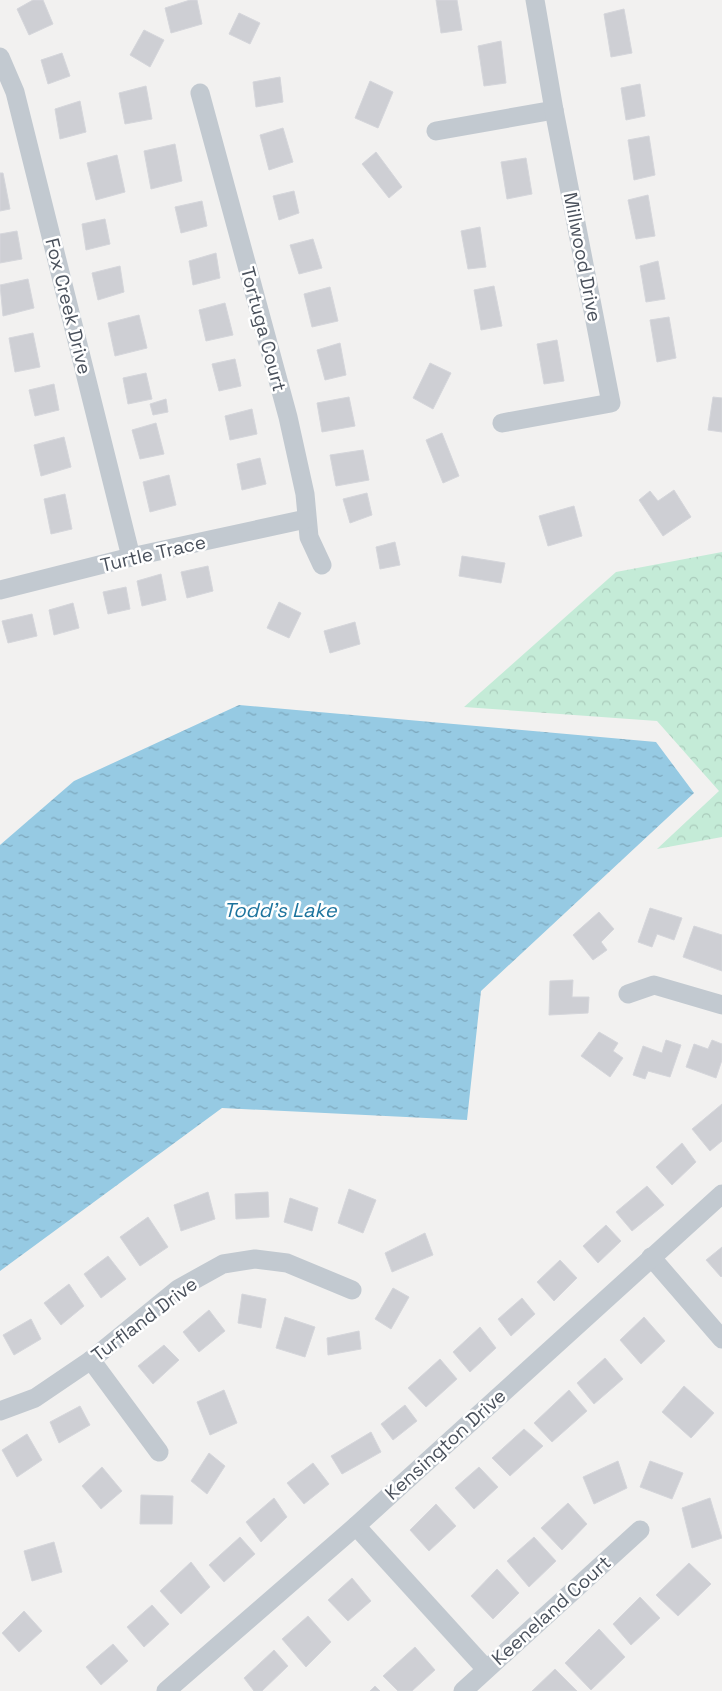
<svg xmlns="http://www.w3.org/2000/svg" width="722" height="1691" font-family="'Space Grotesk',sans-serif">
<defs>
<pattern id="forest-crowns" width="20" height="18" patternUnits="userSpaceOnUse" patternTransform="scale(1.25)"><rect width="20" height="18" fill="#c4ebd7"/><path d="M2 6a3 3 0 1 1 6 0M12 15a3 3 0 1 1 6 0" fill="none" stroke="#aacbbb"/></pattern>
<pattern id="water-ripples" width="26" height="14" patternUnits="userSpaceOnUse" patternTransform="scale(1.25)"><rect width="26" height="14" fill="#96cae3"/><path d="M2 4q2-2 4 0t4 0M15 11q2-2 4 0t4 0" fill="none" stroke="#7ca6bb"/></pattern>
</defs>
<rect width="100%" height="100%" fill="#f2f1f0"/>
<path fill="url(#forest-crowns)" d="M722,552v285l-65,12 62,-58 -62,-70 -193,-14 152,-135z"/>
<path fill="url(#water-ripples)" d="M239,705l417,37 38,51 -213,198 -14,129 -245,-12 -222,163v-426l74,-64z"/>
<g fill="#cecfd4" stroke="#d5d6db">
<path d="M33,0h10l10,24 -24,11 -12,-26z"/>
<path d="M190,0h7l5,24 -31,9 -6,-25z"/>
<path d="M436,0h21l5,30 -21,3z"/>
<path d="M624,9l8,44 -21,4 -7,-43z"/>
<path d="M239,13l21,10 -10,21 -21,-10z"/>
<path d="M144,30l20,10 -14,27 -20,-12z"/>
<path d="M501,41l5,42 -22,3 -6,-40z"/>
<path d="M62,53l8,23 -22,8 -7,-24z"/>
<path d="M280,77l3,25 -27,5 -3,-25z"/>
<path d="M370,81l23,11 -15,36 -23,-10z"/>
<path d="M640,84l5,32 -19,4 -5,-32z"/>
<path d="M146,86l6,33 -27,5 -6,-31z"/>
<path d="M80,101l6,31 -26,7 -5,-30z"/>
<path d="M283,128l10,34 -24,8 -9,-35z"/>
<path d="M649,136l6,39 -21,5 -6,-40z"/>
<path d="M175,144l7,37 -31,8 -7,-38z"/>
<path d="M376,152l26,35 -13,11 -27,-34z"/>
<path d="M117,155l8,37 -29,8 -9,-37z"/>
<path d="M526,158l6,36 -25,5 -6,-37z"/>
<path d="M0,173h3l7,36 -10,2z"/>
<path d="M294,191l5,22 -20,7 -6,-24z"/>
<path d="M648,195l7,41 -19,3 -8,-39z"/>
<path d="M202,201l5,25 -26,7 -6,-26z"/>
<path d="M105,219l5,25 -24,6 -4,-26z"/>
<path d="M480,227l6,40 -18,2 -7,-38z"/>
<path d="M17,231l5,28 -22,4v-29z"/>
<path d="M313,239l9,29 -23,6 -9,-29z"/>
<path d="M216,253l4,25 -27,7 -4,-24z"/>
<path d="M658,261l7,38 -19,3 -6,-36z"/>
<path d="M120,266l4,26 -26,8 -6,-27z"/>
<path d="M28,279l6,29 -31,8 -3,-31z"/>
<path d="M494,286l8,40 -21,4 -7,-40z"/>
<path d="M330,287l8,34 -26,6 -8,-33z"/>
<path d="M225,303l8,32 -27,6 -7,-31z"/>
<path d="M139,315l8,33 -32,8 -7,-33z"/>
<path d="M669,317l7,41 -19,4 -7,-42z"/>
<path d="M33,333l7,34 -25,5 -6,-34z"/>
<path d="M557,340l7,41 -20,3 -7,-40z"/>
<path d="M340,343l6,32 -21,5 -8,-30z"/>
<path d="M235,359l6,27 -22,5 -7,-27z"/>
<path d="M430,363l21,10 -18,36 -20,-11z"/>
<path d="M146,373l6,26 -24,5 -5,-26z"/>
<path d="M54,384l5,26 -24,6 -6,-26z"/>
<path d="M349,397l6,29 -33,6 -5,-29z"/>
<path d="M713,397l9,1v34l-14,-2z"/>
<path d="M166,399l2,13 -15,3 -3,-11z"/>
<path d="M252,409l5,25 -27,6 -5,-24z"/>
<path d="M156,423l8,31 -24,5 -8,-29z"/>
<path d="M442,433l17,43 -16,7 -17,-43z"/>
<path d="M64,437l7,30 -30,9 -7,-31z"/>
<path d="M363,450l6,30 -33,6 -6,-31z"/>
<path d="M260,458l6,26 -24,6 -5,-26z"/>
<path d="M169,475l7,30 -26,7 -7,-30z"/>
<path d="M674,490l17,27 -28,19 -24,-36 11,-9 8,10z"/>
<path d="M367,493l5,22 -22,8 -7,-24z"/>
<path d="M65,494l7,35 -21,5 -7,-35z"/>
<path d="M574,506l8,30 -34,10 -9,-30z"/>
<path d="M395,542l5,23 -20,4 -4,-22z"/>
<path d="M462,556l43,7 -4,20 -42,-7z"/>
<path d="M208,566l5,25 -26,7 -6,-26z"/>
<path d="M161,574l5,26 -24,6 -5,-25z"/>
<path d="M126,587l4,22 -22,5 -5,-22z"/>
<path d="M279,602l22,11 -12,25 -22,-10z"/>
<path d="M73,603l6,25 -25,7 -5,-25z"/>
<path d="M32,614l5,22 -29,7 -6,-22z"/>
<path d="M355,622l5,22 -30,9 -6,-22z"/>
<path d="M650,908l32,10 -8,22 -17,-6 -5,13 -14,-5z"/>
<path d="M599,912l15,17 -13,13 6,8 -14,10 -20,-25z"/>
<path d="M694,926l28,9v36l-39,-14z"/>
<path d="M573,980l-1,17h17l-1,16 -39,2 1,-34z"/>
<path d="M599,1032l19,11 -5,8 10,7 -13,19 -29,-21z"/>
<path d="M666,1040l15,5 -11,32 -22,-6 -3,8 -12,-4 10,-29 19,7z"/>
<path d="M712,1040l10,4v16l-6,18 -30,-11 8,-23 14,5z"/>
<path d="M722,1104v37l-12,10 -18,-22z"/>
<path d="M682,1143l14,19 -24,23 -16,-18z"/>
<path d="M647,1186l17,19 -32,26 -16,-19z"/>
<path d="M349,1189l27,11 -13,33 -25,-10z"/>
<path d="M208,1192l7,27 -34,12 -7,-26z"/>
<path d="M268,1192l1,25 -33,2 -1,-25z"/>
<path d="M290,1198l28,10 -6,23 -28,-9z"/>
<path d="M148,1217l20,30 -28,19 -20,-29z"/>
<path d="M606,1225l15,16 -23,22 -15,-17z"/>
<path d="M425,1233l8,22 -41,17 -7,-19z"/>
<path d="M722,1247v29l-1,1 -15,-17z"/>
<path d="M108,1256l18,23 -25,19 -17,-24z"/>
<path d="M560,1260l17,18 -23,23 -17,-19z"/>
<path d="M69,1284l15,22 -23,19 -17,-22z"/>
<path d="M393,1288l16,9 -18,32 -16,-10z"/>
<path d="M242,1294l24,5 -5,29 -23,-5z"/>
<path d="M522,1298l13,16 -24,22 -13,-17z"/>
<path d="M209,1310l16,21 -26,21 -16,-20z"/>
<path d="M285,1317l30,10 -10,30 -29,-9z"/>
<path d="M644,1317l21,24 -24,23 -21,-24z"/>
<path d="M31,1319l10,20 -27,16 -11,-20z"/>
<path d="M480,1327l16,21 -26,24 -17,-20z"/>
<path d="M359,1331l2,18 -33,6 -1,-17z"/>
<path d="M164,1345l15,15 -26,24 -15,-18z"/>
<path d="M605,1358l18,21 -29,25 -17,-21z"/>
<path d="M440,1359l17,20 -31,28 -18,-19z"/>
<path d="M684,1386l30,27 -23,25 -29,-26z"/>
<path d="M224,1390l13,33 -27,12 -13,-33z"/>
<path d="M569,1390l18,21 -35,31 -18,-19z"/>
<path d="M405,1405l12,16 -24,19 -12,-16z"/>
<path d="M80,1406l10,19 -31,18 -9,-21z"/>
<path d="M524,1429l19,17 -33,30 -18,-18z"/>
<path d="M371,1432l10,20 -39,22 -11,-18z"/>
<path d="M27,1434l15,26 -25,17 -15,-27z"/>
<path d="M209,1453l16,13 -18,28 -16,-13z"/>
<path d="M618,1461l9,27 -33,16 -11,-27z"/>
<path d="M650,1461l33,12 -11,26 -32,-12z"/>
<path d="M313,1463l16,21 -25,20 -17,-21z"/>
<path d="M102,1467l20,24 -21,18 -19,-23z"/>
<path d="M479,1467l19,20 -24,22 -19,-21z"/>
<path d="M141,1495l32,1 -1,28h-32z"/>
<path d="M274,1498l13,19 -26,25 -15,-20z"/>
<path d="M710,1498l12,40 -30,10 -10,-40z"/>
<path d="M568,1503l19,21 -25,26 -21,-22z"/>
<path d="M436,1504l20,22 -27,25 -19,-21z"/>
<path d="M240,1537l15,17 -31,28 -15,-17z"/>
<path d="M534,1537l22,24 -27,26 -22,-26z"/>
<path d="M54,1542l8,30 -30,9 -8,-30z"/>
<path d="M191,1562l19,25 -29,27 -21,-23z"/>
<path d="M689,1563l22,21 -33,32 -22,-21z"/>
<path d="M497,1569l22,24 -26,26 -22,-23z"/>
<path d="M352,1578l19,23 -23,20 -20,-21z"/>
<path d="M640,1597l20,21 -29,27 -18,-21z"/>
<path d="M152,1605l17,19 -25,23 -17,-20z"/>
<path d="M24,1611l18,20 -23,21 -17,-19z"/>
<path d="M308,1616l23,26 -25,25 -24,-28z"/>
<path d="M599,1629l26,28 -34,33 -26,-27z"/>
<path d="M113,1644l15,17 -27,24 -15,-18z"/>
<path d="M415,1647l20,23 -23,21h-14l-15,-15z"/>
<path d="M274,1650l14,16 -26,25h-8l-10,-13z"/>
<path d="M555,1669l22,22h-45z"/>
<path d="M375,1686l5,5h-10z"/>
</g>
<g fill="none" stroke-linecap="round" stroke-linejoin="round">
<g stroke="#c2c9d0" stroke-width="19">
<path d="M0,57l15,35 116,465"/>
<path d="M200,93l88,324 17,77 4,43 13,28"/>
<path d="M436,131l118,-21"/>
<path d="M502,423l109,-20 -57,-293 -19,-110"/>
<path d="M0,590l131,-33 175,-38"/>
<path d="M628,994l26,-9 68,20"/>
<path d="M651,1257l71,82"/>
<path d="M91,1360l68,92"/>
<path d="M0,1411l35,-13 56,-38 87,-71 45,-25 32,-5 32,4 65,27"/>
<path d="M356,1526l130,143"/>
<path d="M166,1691l190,-165 366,-332"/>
<path d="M463,1691l177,-161"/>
</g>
</g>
<g text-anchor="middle" stroke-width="5" stroke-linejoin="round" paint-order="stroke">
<g font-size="19" fill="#4a515c" stroke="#fff">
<text transform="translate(583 257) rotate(79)" y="7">Millwood Drive</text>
<text transform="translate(69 306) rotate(76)" y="7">Fox Creek Drive</text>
<text transform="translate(264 329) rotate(75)" y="7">Tortuga Court</text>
<text transform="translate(153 553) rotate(-13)" y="7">Turtle Trace</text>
<text transform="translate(144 1319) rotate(-37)" y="7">Turfland Drive</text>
<text transform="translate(445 1444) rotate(-42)" y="7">Kensington Drive</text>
<text transform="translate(551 1610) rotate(-42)" y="7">Keeneland Court</text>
</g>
<g font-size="20" font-style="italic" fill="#1c739d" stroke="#fff">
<text x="280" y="917">Todd's Lake</text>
</g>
</g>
</svg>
